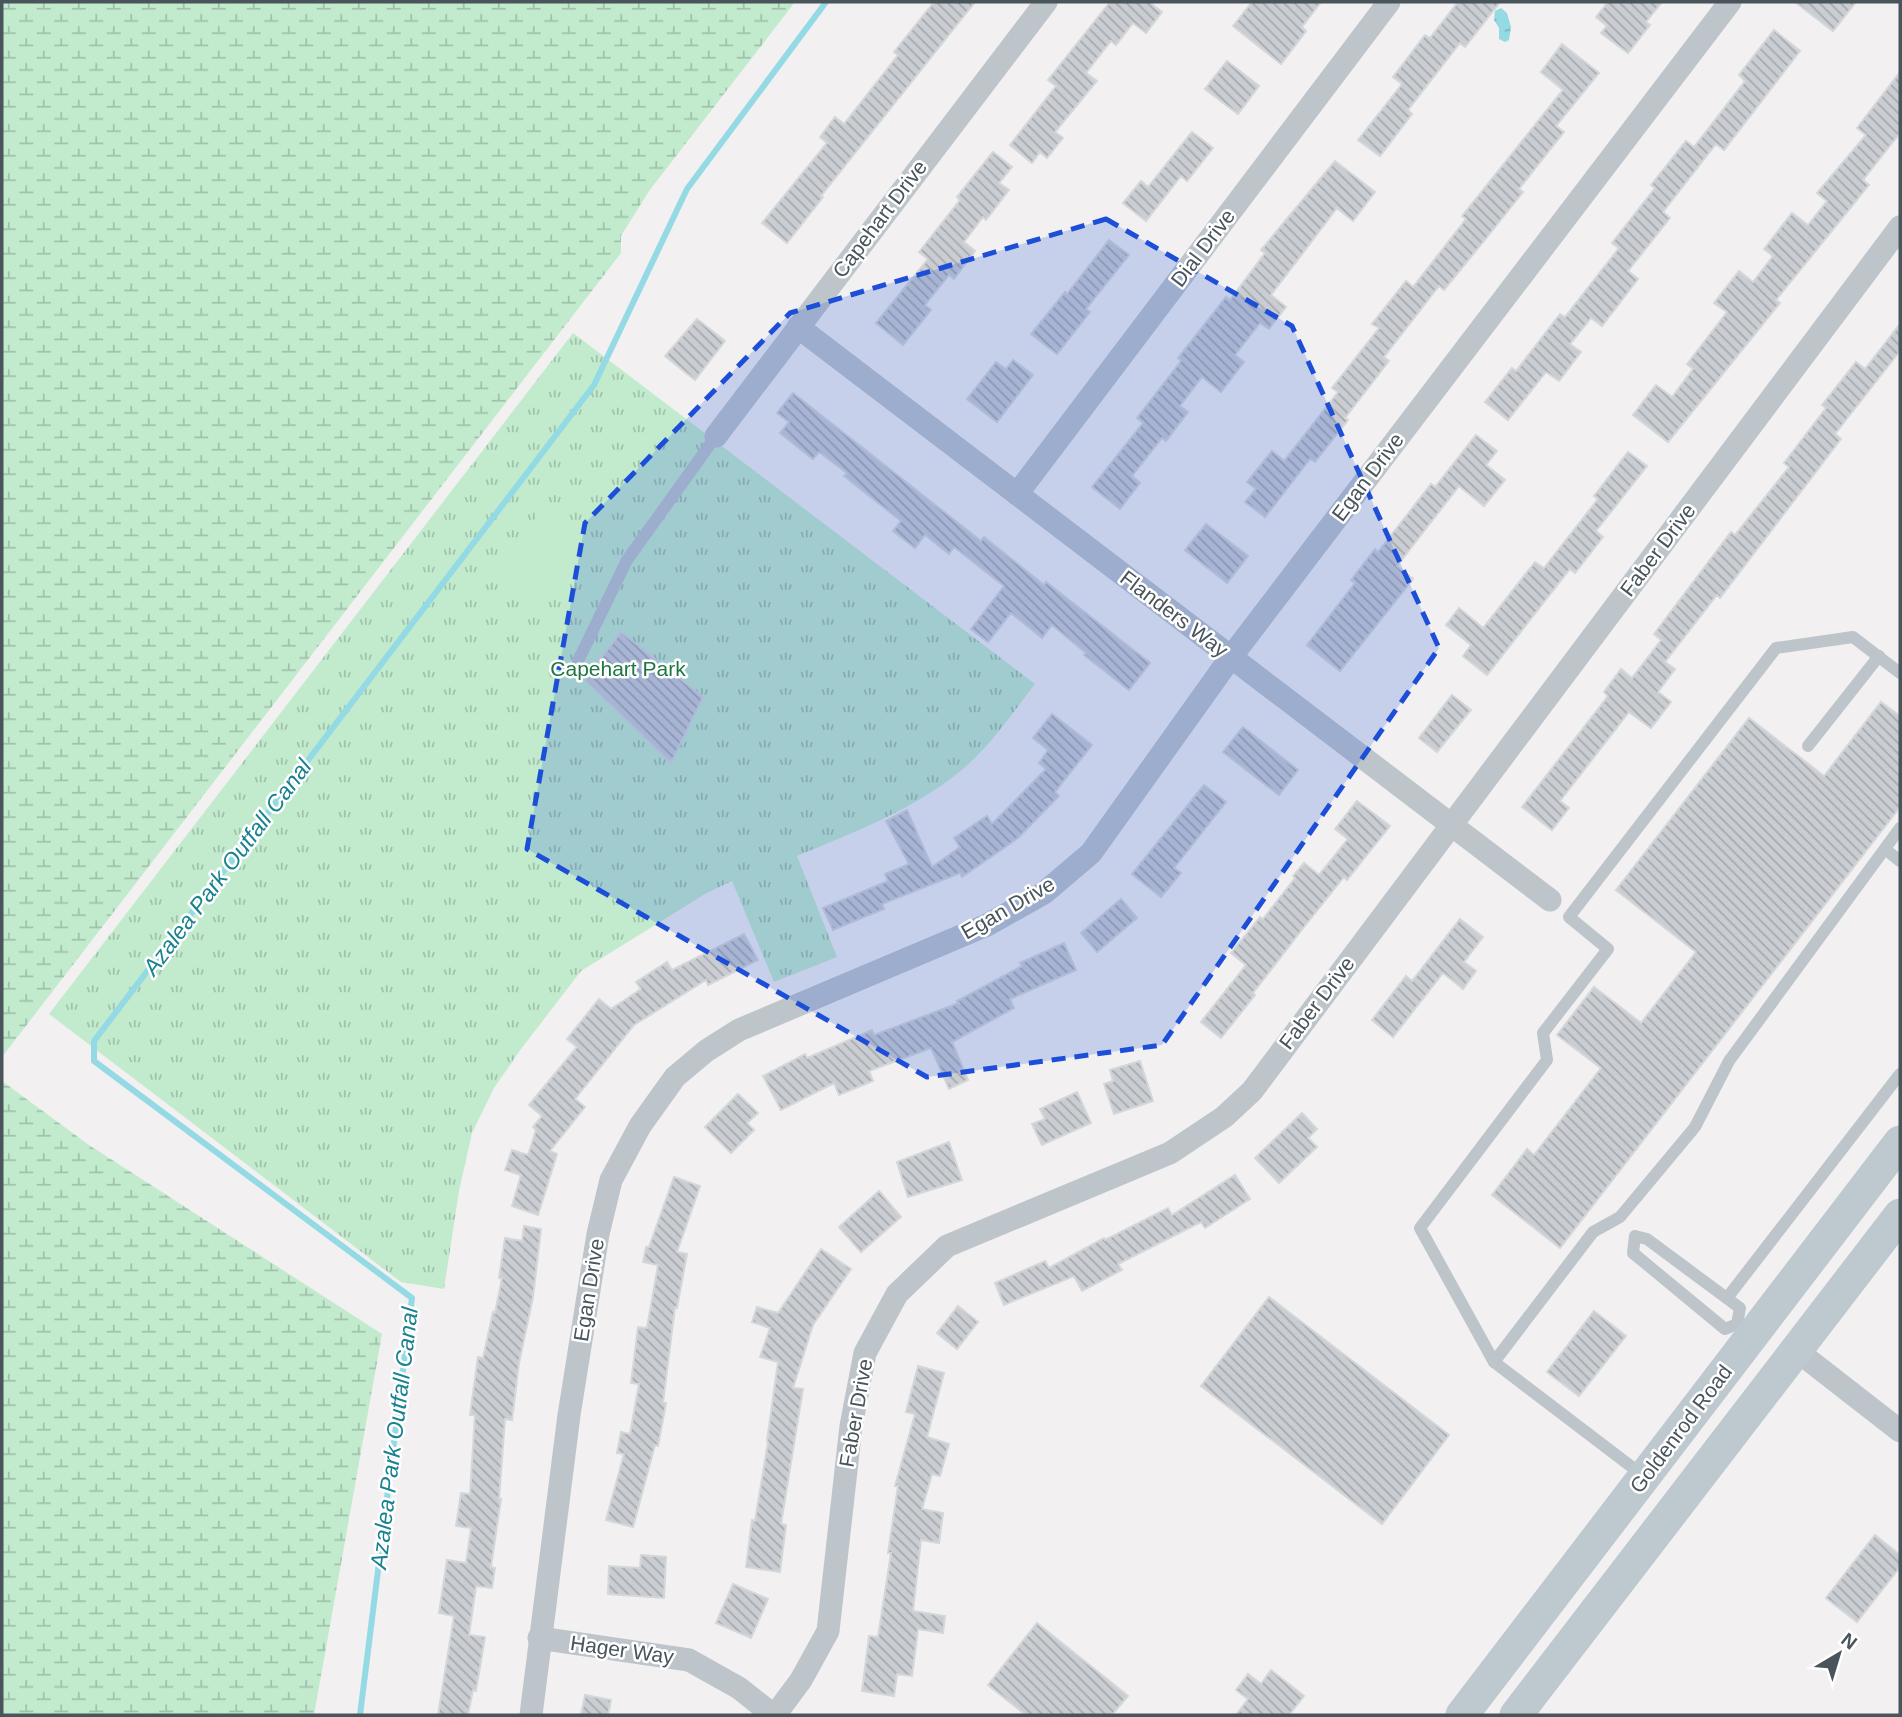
<svg xmlns="http://www.w3.org/2000/svg" width="1902" height="1717" font-family="Helvetica,sans-serif">
<defs>
<pattern id="wetland-marsh" width="20" height="14" patternUnits="userSpaceOnUse" patternTransform="scale(1.75)"><rect width="20" height="14" fill="#c2ebce"/><path d="M1 5h8M5 5V1M11 12h8M15 12V8" fill="none" stroke="#a0c1aa"/></pattern>
<pattern id="park-tufts" width="24" height="20" patternUnits="userSpaceOnUse" patternTransform="scale(1.75)"><rect width="24" height="20" fill="#c2ebce"/><path d="M3 7l-1-3M5 7V3M7 7l1-3M15 17l-1-3M17 17v-4M19 17l1-3" fill="none" stroke="#a0c1aa"/></pattern>
<pattern id="water-ripples" width="26" height="14" patternUnits="userSpaceOnUse" patternTransform="scale(1.75)"><rect width="26" height="14" fill="#94dae4"/><path d="M2 4q2-2 4 0t4 0M15 11q2-2 4 0t4 0" fill="none" stroke="#7bb3bc"/></pattern>
<pattern id="building-back-hatch" width="6" height="6" patternUnits="userSpaceOnUse" patternTransform="scale(1.75)"><rect width="6" height="6" fill="#cacdd2"/><path d="M-1 5l2 2M0 0l6 6M5-1l2 2" fill="none" stroke="#a6a9ad"/></pattern>
</defs>
<rect width="100%" height="100%" fill="#f2f0f0"/>
<g fill="url(#wetland-marsh)">
<path d="M2,2h793l-146,189 -28,45v17l-619,804z"/>
<path d="M2,1081l87,64 293,189 -68,381h-312z"/>
</g>
<path fill="url(#park-tufts)" d="M573,333l462,351c-24,31 -46,64 -77,89 -47,38 -106,60 -161,83l40,101 -63,25 -42,-101 -27,13 -124,77 -60,78 -27,39 -22,45 -13,58 -15,98 -43,-7 -352,-268z"/>
<path fill="#c2ebce" d="M548,502l43,33 -58,76 -43,-34z"/>
<path fill="url(#water-ripples)" d="M1501,8l6,5 4,14 -2,13 -4,2 -6,-3v-11l-5,-8 1,-9z"/>
<g fill="none" stroke-linecap="round" stroke-linejoin="round">
<path stroke="#94dae4" stroke-width="6" d="M360,1715l52,-417 -318,-237v-20l500,-656 93,-196 139,-187"/>
</g>
<g fill="url(#building-back-hatch)" stroke="#d4d7da" stroke-width="2">
<path d="M934,2h41l-154,194 2,1 -36,46 -25,-20 65,-80 -7,-6 15,-20 9,7 54,-69 -4,-3z"/>
<path d="M1110,2h39l13,10 -16,21 -13,-10 -17,22 -5,-4 -25,32 11,8 -42,51 8,6 -16,20 -7,-6 -8,11 -22,-18 46,-59 -8,-6z"/>
<path d="M1252,2h69l-19,25 4,4 -25,33 -48,-38z"/>
<path d="M1458,2h42l-35,45 -5,-4 -52,67 4,4 -32,42 -22,-16 44,-56 -9,-7 32,-42 5,3z"/>
<path d="M1608,2h54l-16,20 4,3 -22,28 -27,-20 6,-7 -11,-9z"/>
<path d="M1795,2h61l-23,29z"/>
<path d="M1774,30l26,21 -76,99 -8,-6 -53,68 7,6 -42,53 10,8 -36,47 -11,-8 -21,26 11,8 -22,29 -13,-9 -38,48 -23,-18 27,-34 4,3 44,-57 5,3 54,-69 -7,-5 43,-55 -4,-3 35,-44 8,6 51,-66 -6,-6z"/>
<path d="M1562,44l37,29 -43,53 8,6 -45,57 4,3 -35,44 -44,54 -5,-4 -55,71 5,4 -44,57 3,2 -33,42 -5,-3 -45,58 -20,-15 11,-13 -9,-7 25,-31 12,10 54,-69 -6,-4 47,-60 -7,-4 34,-43 7,6 53,-68 -4,-3 101,-126 -22,-18z"/>
<path d="M1227,61l32,25 -21,28 -33,-25z"/>
<path d="M1900,72v61l-37,47 6,5 -93,115 4,3 -112,139 -35,-27 23,-30 16,12 21,-28 -6,-5 40,-52 -13,-9 25,-32 14,11 20,-26 -9,-7 28,-36 16,12 19,-24 -10,-8 49,-58 -9,-7z"/>
<path d="M1192,132l21,16 -26,33 -6,-5 -35,45 -23,-18 18,-22 7,6z"/>
<path d="M993,152l19,15 -13,16 10,7 -23,30 -3,-3 -19,25 11,9 -21,28 -5,-4 -24,30 6,5 -28,35 -27,-22 52,-64 -9,-7 41,-52 -3,-3z"/>
<path d="M1335,161l40,31 -22,29 -16,-13 -66,87 15,12 -17,22 -9,-6 -25,32 9,7 -23,30 -19,-15 -22,29 8,6 -22,29 -4,-3 -30,38 8,7 -20,26 -28,-22 51,-64 -6,-5 44,-57 -3,-3 48,-61 4,3 35,-47 -4,-3z"/>
<path d="M1109,240l20,15 -43,54 4,3 -33,42 -26,-20 34,-42 2,2z"/>
<path d="M697,319l28,22 -30,39 -30,-24z"/>
<path d="M1900,324v27l-65,83 6,5 -121,159 -3,-3 -52,67 10,7 -17,23 13,10 -20,26 -22,-16 -69,89 9,7 -17,22 -30,-23 86,-111 -4,-4 17,-23 11,9 29,-38 -7,-6 77,-102 4,3 54,-68 -5,-4 42,-55 -4,-3 34,-43 9,7z"/>
<path d="M1013,360l20,15 -36,47 -30,-23 29,-37 10,7z"/>
<path d="M793,393l188,148 3,-4 60,48 2,-3 104,81 -21,27 -45,-35 2,-2 -34,-28 -10,13 -31,-25 -23,29 -17,-13 33,-43 -50,-39 -5,7 -24,-19 -10,13 -22,-17 8,-10 -57,-45 3,-3 -28,-21 -6,7 -33,-26 9,-11 -12,-9z"/>
<path d="M1476,435l21,16 -11,14 19,15 -21,26 -25,-20 -62,80 16,13 -73,92 -33,-26 48,-62 -4,-3 24,-31 3,3 53,-68 4,3z"/>
<path d="M1628,452l19,14 -51,65 7,6 -28,36 -5,-4 -83,106 -24,-19 8,-11 -25,-20 13,-17 24,20 52,-66 9,6 54,-69 -4,-3z"/>
<path d="M1206,524l42,32 -21,27 -42,-33z"/>
<path d="M621,632l82,65 -32,66 -86,-83z"/>
<path d="M1452,695l19,15 -34,42 -18,-14z"/>
<path d="M1881,702l19,14v91l-340,441 -68,-53 35,-46 7,6 67,-87 -44,-33 37,-48 47,36 55,-71 -80,-62 133,-172 75,58z"/>
<path d="M1052,714l40,31 -37,47 4,4 -41,42 -56,39 -2,-4 -78,31 2,5 -51,21 -10,-22 65,-27 -3,-7 24,-10 -23,-43 21,-11 25,57 28,-20 -6,-9 33,-22 5,8 54,-55 -7,-6 9,-13 -15,-12z"/>
<path d="M1243,727l55,43 -19,25 -56,-43z"/>
<path d="M1204,785l22,17 -52,66 7,5 -20,24 -29,-23z"/>
<path d="M1357,801l33,25 -43,54 -3,-3 -40,50 -51,66 2,2 -34,43 -20,-16 45,-57 -15,-12 29,-36 3,2 32,-41 -2,-2 11,-13 15,12 29,-36 -13,-10z"/>
<path d="M1121,899l16,19 -40,34 -16,-19z"/>
<path d="M1460,919l23,18 -19,25 12,9 -13,18 -20,-16 -50,64 -21,-17 34,-44 6,5z"/>
<path d="M744,934l14,26 -50,25 -2,-5 -72,45 -59,74 10,8 -35,44 7,3 -19,61 -26,-9 9,-31 -16,-5 7,-20 16,5 8,-25 -3,-3 9,-11 -13,-11 48,-58 -10,-8 32,-40 12,10 30,-20 -5,-7 31,-20 5,8z"/>
<path d="M1064,943l12,27 -66,29 4,9 -62,34 16,38 -19,9 -18,-41 -62,23 4,10 -34,14 -5,-12 -53,27 -18,-34 42,-22 2,4 65,-28 2,5 85,-32 -2,-2 65,-35 -2,-3z"/>
<path d="M1140,1061l13,40 -39,13 -10,-30 9,-3 -3,-11z"/>
<path d="M1077,1092l14,31 -49,22 -10,-21 13,-5 -5,-10z"/>
<path d="M738,1094l20,19 -11,10 7,7 -23,23 -26,-26z"/>
<path d="M1302,1113l15,16 -9,9 9,9 -38,36 -24,-25z"/>
<path d="M949,1142l13,38 -54,17 -11,-35z"/>
<path d="M1235,1175l15,24 -45,29 -4,-6 -83,42 4,6 -40,21 -8,-15 -70,29 -9,-22 50,-22 4,7 55,-30 1,2 63,-32 4,7z"/>
<path d="M674,1177l26,9 -23,66 10,2 -10,54 -2,-1 -12,96h3l-8,43 -3,-1 -22,82 -27,-7 18,-66 -7,-1 4,-21 9,2 9,-50 -8,-1 7,-56 9,1 11,-63 -15,-3 3,-15h3z"/>
<path d="M879,1191l22,26 -40,35 -22,-25z"/>
<path d="M524,1226l17,3 -8,68 -14,66 -7,57 -7,-1 -6,80h2l-10,68 4,1 -3,20 -16,-2 -7,49 16,2 -9,54 -3,-1 -5,25h-30l16,-99 -15,-3 8,-53 19,3 5,-35 -15,-2 5,-33 9,1 5,-79h-5l8,-58 5,1 10,-46 2,1 7,-35h-3l6,-40 17,3z"/>
<path d="M821,1249l30,20 -38,56 -20,63 10,1 -22,135 5,1 -6,47 -34,-5 6,-47 3,1 13,-79 -1,-1 11,-79 -18,-5 10,-29 -18,-6 5,-15 21,6z"/>
<path d="M1269,1297l180,138 -67,89 -181,-138z"/>
<path d="M958,1306l20,16 -21,27 -20,-16z"/>
<path d="M1594,1311l32,25 -47,60 -32,-24z"/>
<path d="M918,1366l26,7 -17,64 22,7 -9,32 -8,-2 -10,35 21,4 -4,30 -18,-3 -8,71 32,5 -2,17 -25,-4 -6,47 -15,-2 -3,22 -32,-5 7,-55 9,1 13,-84h-3l10,-67h-3l20,-72 -9,-2z"/>
<path d="M1875,1535l25,20v12l-43,55 -31,-24z"/>
<path d="M641,1555l25,2 -2,41 -56,-4 1,-28 31,2z"/>
<path d="M733,1584l35,15 -17,39 -35,-15z"/>
<path d="M1037,1623l91,73 -16,19h-86l-38,-30z"/>
<path d="M1271,1670l33,26 -15,19h-53l12,-16 -12,-9 12,-16 13,10z"/>
<path d="M585,1695l26,5 -3,15h-27z"/>
</g>
<g fill="none" stroke-linecap="round" stroke-linejoin="round">
<g stroke="#bdc5cb" stroke-width="12">
<path d="M578,661l49,-101 89,-124"/>
<path d="M1808,746l71,-90"/>
<path d="M1885,849l15,12"/>
<path d="M1635,1236l12,3 93,69 -3,16 -12,5 -92,-76z"/>
<path d="M1727,1298l173,-224"/>
<path d="M1494,1362l99,-130 27,-15 75,-90 34,-66 171,-233"/>
<path d="M1645,1477l-151,-115 -74,-134 127,-168 -4,-27 65,-84 -39,-32 207,-269 77,-11 47,36"/>
</g>
<g stroke="#bdc5cb" stroke-width="23">
<path d="M798,327l752,573"/>
<path d="M716,436l330,-434"/>
<path d="M1017,494l372,-492"/>
<path d="M1796,1350l104,81"/>
<path d="M539,1638l150,22 50,28 34,27"/>
<path d="M531,1715l38,-300 29,-181 13,-54 29,-54 35,-49 31,-26 33,-21 248,-105 57,-32 47,-40 140,-196 499,-655"/>
<path d="M775,1715l26,-35 27,-49 23,-205 14,-73 32,-59 50,-48 223,-93 54,-36 28,-26 648,-864"/>
</g>
<g stroke="#bdc8cf" stroke-width="33">
<path d="M1462,1715l438,-573"/>
<path d="M1516,1715l384,-500"/>
</g>
</g>
<path fill="#1d4ed8" fill-opacity="0.2" stroke="#1d4ed8" stroke-width="5" stroke-dasharray="14 9" stroke-linejoin="round" d="M1106,219l186,107 147,322 -277,397 -235,32 -400,-228 58,-326 205,-210z"/>
<g text-anchor="middle" stroke-width="5" stroke-linejoin="round" paint-order="stroke">
<g font-size="21" fill="#49545b" stroke="#fff">
<text transform="translate(880 219) rotate(-53)" y="7">Capehart Drive</text>
<text transform="translate(1203 248) rotate(-53)" y="7">Dial Drive</text>
<text transform="translate(1368 477) rotate(-53)" y="7">Egan Drive</text>
<text transform="translate(1658 550) rotate(-53)" y="7">Faber Drive</text>
<text transform="translate(1174 614) rotate(37)" y="7">Flanders Way</text>
<text transform="translate(1008 908) rotate(-30)" y="7">Egan Drive</text>
<text transform="translate(1317 1003) rotate(-53)" y="7">Faber Drive</text>
<text transform="translate(589 1290) rotate(-81)" y="7">Egan Drive</text>
<text transform="translate(856 1413) rotate(-80)" y="7">Faber Drive</text>
<text transform="translate(1681 1429) rotate(-53)" y="7">Goldenrod Road</text>
<text transform="translate(622 1650) rotate(8)" y="7">Hager Way</text>
</g>
<g font-size="21" fill="#207643" stroke="#fff">
<text x="618" y="676">Capehart Park</text>
</g>
<g font-size="23" font-style="italic" fill="#198290" stroke="#fff">
<text transform="translate(227 867) rotate(-53)" y="8">Azalea Park Outfall Canal</text>
<text transform="translate(394 1438) rotate(-83)" y="8">Azalea Park Outfall Canal</text>
</g>
</g>
<rect width="1902" height="1717" fill="none" stroke="#49545b" stroke-width="7"/>
<g transform="translate(1839 1654) rotate(38)" stroke="#ffffff" stroke-width="5" paint-order="stroke">
<path d="M0-5L12 26L0 18L-12 26Z" fill="#49545b"/>
<text y="-10" font-size="19" font-weight="bold" text-anchor="middle" fill="#49545b">N</text>
</g>
</svg>
